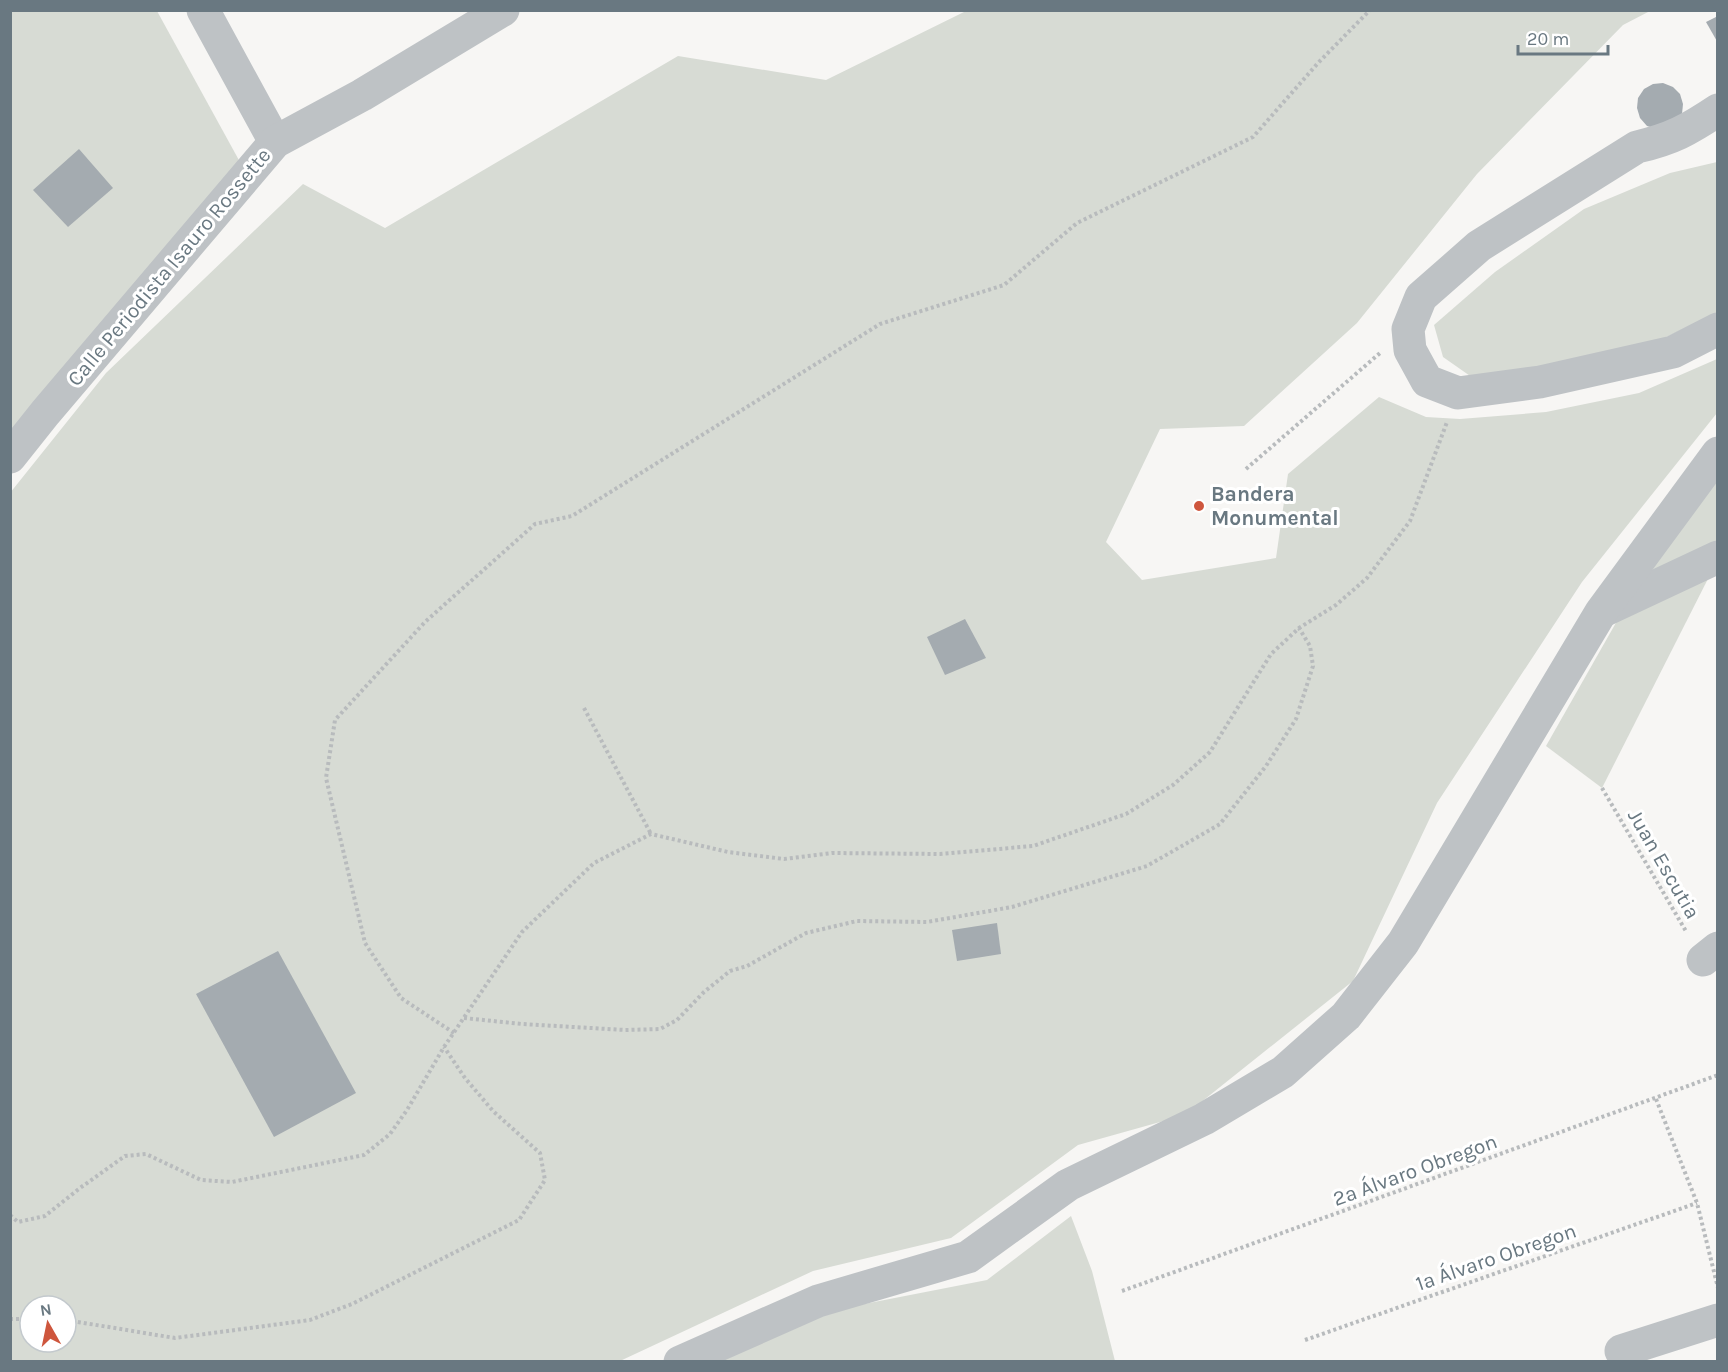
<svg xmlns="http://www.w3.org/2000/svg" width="1728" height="1372" font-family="Karla,sans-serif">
<rect width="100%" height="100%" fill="#f7f6f4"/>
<g fill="#d7dbd4" fill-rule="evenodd">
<path d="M10,11h147l89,162 -236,269z"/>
<path d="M966,11h684l-27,14 -146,149 -120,149 -113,103 -84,3 -54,113 36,38 134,-22 12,-84 91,-77 47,20 34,2 86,-7 93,-19 78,-34v54l-135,169 -145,221 -84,178 -168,134 -107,30 -127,93 -138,33 -193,90h-609l-1,-868 96,-120 197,-189 82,44 293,-172 148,24zM30,1306h36v36h-36z"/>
<path d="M1717,162v151l-55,26 -75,23 -114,16 -30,-21 -9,-32 61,-53 89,-63 86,-36z"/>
<path d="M1717,480v81l-115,227 -56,-42 88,-155z"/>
<path d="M1071,1216l21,55 23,90 -401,1 109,-50 164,-32z"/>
</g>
<g fill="#a4abb0">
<path d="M1718,16v27l-12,-21z"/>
<path d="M1663,83l10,4 7,7 3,10 -1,10 -25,15 -10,-3 -7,-8 -3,-10 1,-10 6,-9 9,-5z"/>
<path d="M79,149l34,39 -45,39 -35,-37z"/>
<path d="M965,619l21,39 -41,17 -18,-38z"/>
<path d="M997,923l4,31 -44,7 -5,-31z"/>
<path d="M278,951l78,142 -82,44 -78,-143z"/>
</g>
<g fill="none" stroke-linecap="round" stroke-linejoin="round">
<g stroke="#b8bbbd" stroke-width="4" stroke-dasharray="3 3" stroke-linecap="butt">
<path d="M1246,469l134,-116"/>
<path d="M584,708l67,126"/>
<path d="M1602,788l85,145"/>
<path d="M464,1018l58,6 103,6 35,-1 17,-9 27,-28 26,-21 17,-5 59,-33 51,-12 70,1 85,-15 135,-41 73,-42 46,-58 30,-47 17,-53 -3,-20 -11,-18"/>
<path d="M454,1033l-53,-35 -36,-55 -39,-165 9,-58 90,-98 110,-98 37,-8 308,-192 124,-39 73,-62 176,-86 65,-74 52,-53"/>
<path d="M1656,1099l41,104 21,85"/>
<path d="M10,1215l8,7 27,-6 35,-28 45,-32 21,-2 55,26 31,2 132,-27 26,-21 17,-24 37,-63 78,-115 72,-69 57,-29 77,18 56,7 48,-6 108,1 93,-8 93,-32 47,-29 37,-33 61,-98 28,-26 37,-23 31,-27 43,-57 37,-99"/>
<path d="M1122,1291l596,-216"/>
<path d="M10,1319h20"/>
<path d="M66,1320l109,18 135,-18 42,-16 167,-84 26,-40 -5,-27 -47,-42 -28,-33 -21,-31"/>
<path d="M1305,1340l392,-137"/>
</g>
<g stroke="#bec2c5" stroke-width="33">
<path d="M203,10l72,132"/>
<path d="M1718,110c-30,20 -46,29 -81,37l-158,99 -58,51 -13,32 2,21 17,31 31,12 82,-11 133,-30 45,-23"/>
<path d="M10,457l35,-44 230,-271 87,-47 141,-85"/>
<path d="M1605,610l113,-53"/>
<path d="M1703,960l15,-12"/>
<path d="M1621,1351l97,-31"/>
<path d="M680,1362l138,-61 150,-44 100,-72 136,-66 79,-47 63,-56 57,-73 198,-331 117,-159"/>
</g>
</g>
<circle fill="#ce563d" stroke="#fff" stroke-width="2" cx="1199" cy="506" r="6"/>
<g text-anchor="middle" stroke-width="6" stroke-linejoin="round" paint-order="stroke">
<g font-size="21" fill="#697881" stroke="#fff">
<text transform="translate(169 267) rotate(-50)" y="7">Calle Periodista Isauro Rossette</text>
<text transform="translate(1664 864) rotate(60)" y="7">Juan Escutia</text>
<text transform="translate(1415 1170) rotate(-20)" y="7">2a Álvaro Obregon</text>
<text transform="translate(1496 1257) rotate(-19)" y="7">1a Álvaro Obregon</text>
</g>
<g font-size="21" font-weight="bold" fill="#697881" stroke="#fff" text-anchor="start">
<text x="1211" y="501">Bandera<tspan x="1211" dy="24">Monumental</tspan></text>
</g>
</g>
<rect width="1728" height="1372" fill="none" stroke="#697881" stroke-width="24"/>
<g transform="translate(48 1324) rotate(351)"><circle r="28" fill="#ffffff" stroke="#c3c9cd" stroke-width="1.5"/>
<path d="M0-4.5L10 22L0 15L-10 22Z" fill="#ce563d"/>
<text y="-9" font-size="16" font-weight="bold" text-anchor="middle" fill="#697881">N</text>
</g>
<path d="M1518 45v9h90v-9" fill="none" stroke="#697881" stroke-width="3"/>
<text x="1527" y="45" font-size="18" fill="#697881" stroke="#ffffff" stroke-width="4.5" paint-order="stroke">20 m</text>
</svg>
